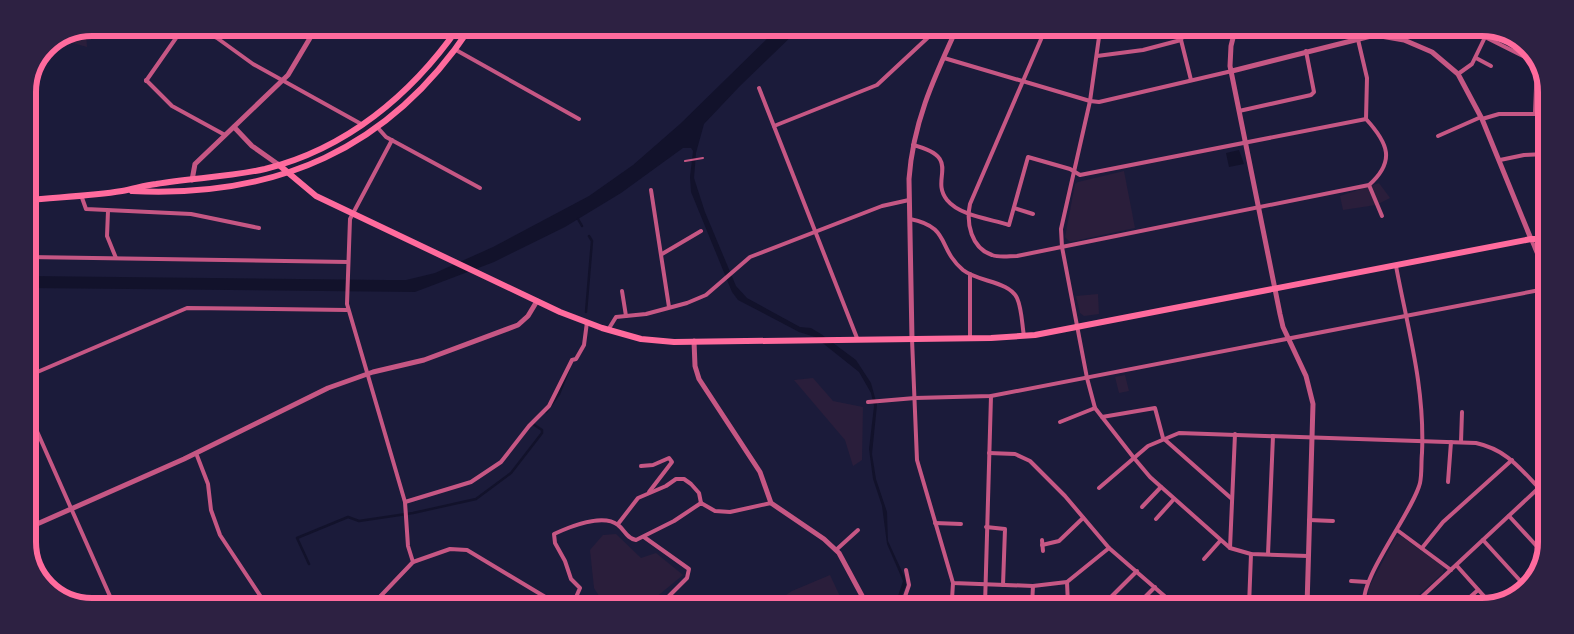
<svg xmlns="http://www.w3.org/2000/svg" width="1574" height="634" font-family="'PT Serif',serif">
<rect width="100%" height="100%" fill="#1b1b3a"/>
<g fill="#2a1e3b">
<path d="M86,30l1,17 -25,-7z"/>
<path d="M1124,171l11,57 -65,14 -5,-5 10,-53 3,-2z"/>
<path d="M1379,183l11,15 -14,7 -33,5 -3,-14z"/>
<path d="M1098,294l1,20 -15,2 -4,-3 -4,-17z"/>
<path d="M1125,375l4,16 -10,2 -4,-16z"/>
<path d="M813,378l20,23 30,6 -1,53 -9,6 -8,-26 -51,-60z"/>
<path d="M616,534l25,24 15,-5 27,22 -28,23 -15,6h-36l-10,-16 -4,-38 13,-15z"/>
<path d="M1401,536l43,31 -1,6 -37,33h-37l-1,-17 28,-52z"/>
<path d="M830,575l14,30h-73l21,-14z"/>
</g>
<g fill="#12122b">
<path d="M777,29h22l-60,58 -35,37 -8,29 -2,25 11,34 31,74 11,12 53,29 11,1 10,6 35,26 15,23 6,22 -5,49 4,25 11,33 1,29 17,37 1,7 -8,20h-3l8,-24 -16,-37 -5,-38 -9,-27 -4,-30 5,-43 -3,-13 -12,-21 -44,-35 -16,-5 -36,-19 -25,-13 -6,-8 -41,-100 -1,-15 3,-26 -2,-3h-8l-62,45 -56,34 -71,35 -79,30 -387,-4v-12l359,4h19l29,-7 58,-26 96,-51 44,-31 47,-41z"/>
<path d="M1239,150l5,14 -15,3 -3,-14z"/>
</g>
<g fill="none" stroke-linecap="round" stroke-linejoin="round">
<g stroke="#12122b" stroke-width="2.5">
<path d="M578,219l4,7"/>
<path d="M586,312l6,-71 -3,-5"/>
<path d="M546,412l13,-18 10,-25"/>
<path d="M309,564l-12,-26 51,-21 11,4 54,-8 63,-14 35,-26 31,-40v-3l-9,-6"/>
</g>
<path stroke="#c65784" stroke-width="2" d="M685,161l18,-3"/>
<g stroke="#c65784" stroke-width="4">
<path d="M193,28l24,10 36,26 110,61"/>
<path d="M1100,30l-10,71 -29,128 1,18 25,131 8,30 39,50 16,19 80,71 21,6 57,2"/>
<path d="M1356,31l11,47 -1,41"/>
<path d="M1485,37l52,26 -2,50"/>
<path d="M1181,40l10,40"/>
<path d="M456,50l123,69"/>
<path d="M1097,56l46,-6 38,-10 4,-10"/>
<path d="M944,58l146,43 9,1 133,-31"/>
<path d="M1476,58l15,8"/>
<path d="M1458,74l14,-10 16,-33"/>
<path d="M146,80l26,26 53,29"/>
<path d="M146,81l37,-53"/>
<path d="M759,88l98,250"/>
<path d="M1239,111l72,-16 3,-3 -8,-41"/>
<path d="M1482,119l17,-5h47"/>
<path d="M774,126l103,-41 59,-55"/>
<path d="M378,128l8,9 94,51"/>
<path d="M1438,136l43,-19"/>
<path d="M913,145c51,13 16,33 34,55 13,16 44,19 62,25l19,-68 42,12 10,6 286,-56c22,24 30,42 3,66l-352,71c-8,0 -17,2 -25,-1 -21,-7 -26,-32 -22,-51l75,-174"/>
<path d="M1500,160l24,-5 22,-1"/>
<path d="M1369,185l13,31"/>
<path d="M651,190l18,117"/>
<path d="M81,195l5,14 105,5 68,14"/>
<path d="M1014,208l19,6"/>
<path d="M108,211l-1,25 9,22"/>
<path d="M910,219c41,8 27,29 53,51 15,12 46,11 54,28 5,11 5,27 7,38"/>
<path d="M1531,239l14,34"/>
<path d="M662,254l39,-23"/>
<path d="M28,257l320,5"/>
<path d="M970,274v64"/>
<path d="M622,291l4,25"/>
<path d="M608,330l8,-13 30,-3 41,-11 19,-8 44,-38 132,-51 27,-6"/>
<path d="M912,339l5,121 36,123 80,3 34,-4 42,-34"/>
<path d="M28,376l159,-68 160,2"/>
<path d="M868,402l47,-4 76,-2 554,-107"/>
<path d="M28,411l85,192"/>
<path d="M1102,417l53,-9 8,30 69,61"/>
<path d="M1060,422l35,-14"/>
<path d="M1461,442l1,-30"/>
<path d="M196,453l12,31 3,26 9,25 45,68"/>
<path d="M989,453l26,1 15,7 35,35 44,52 67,58"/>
<path d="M641,466l12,-1 16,-7 3,4 -23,30"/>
<path d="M1448,482l3,-40"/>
<path d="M1099,488l49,-42 31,-13 297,10c32,7 45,27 67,49"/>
<path d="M405,502l66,-20 30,-20 28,-36 20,-20 23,-46 4,-1 8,-14 3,-23"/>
<path d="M1142,507l19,-20"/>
<path d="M1509,516l34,37"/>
<path d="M1156,519l18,-20"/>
<path d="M1309,520l24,1"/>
<path d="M935,523l26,1"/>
<path d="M618,524l20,-26 28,-12 10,-7h8l7,5 8,9 2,10"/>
<path d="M986,527l19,2 -2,56"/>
<path d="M1397,530l54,40"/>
<path d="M644,537l45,32 -2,9 -26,26"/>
<path d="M1042,540l1,11"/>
<path d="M1483,540l42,46"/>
<path d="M1042,545l17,-4 24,-23"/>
<path d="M1230,548l5,-114"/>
<path d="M1422,548l21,-26 69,-62"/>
<path d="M836,550l22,-20"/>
<path d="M1268,554l5,-118"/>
<path d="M1204,559l16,-18"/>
<path d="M413,562l37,-13 17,1 90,54"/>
<path d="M1457,566l34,38"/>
<path d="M1351,581l16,1"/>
<path d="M1067,582l1,23"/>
<path d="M953,583l-1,16 33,2"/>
<path d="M373,604l40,-42 -5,-16 -3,-44 -58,-198 3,-85 42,-79"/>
<path d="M573,604l7,-16 -9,-9 -6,-18 -10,-18 -1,-9c15,-7 49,-21 64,-9 7,5 8,13 18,15l38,-19 27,-18 14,8 15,1 41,-9"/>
<path d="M902,605l7,-20 -3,-15"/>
<path d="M985,605l6,-209"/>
<path d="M1032,605l1,-19"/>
<path d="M1102,606l35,-35"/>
<path d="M1136,606l19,-19"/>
<path d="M1249,606l2,-52"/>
<path d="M1365,606c-9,-23 48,-94 55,-123 2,-9 1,-20 2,-30 3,-66 -14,-123 -26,-187"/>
<path d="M1412,606l132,-123"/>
<path d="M1460,606l18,-16"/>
</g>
<g stroke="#c65784" stroke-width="5">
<path d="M1235,30l-4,16 -1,20 50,248 3,13 23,49 7,28 -6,202"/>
<path d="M1232,71l143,-36 29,5 28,12 26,22 24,45 49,120"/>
<path d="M234,127l18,19 27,19"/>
<path d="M192,180l3,-16 93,-89 28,-47"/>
<path d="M912,339l-3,-160c4,-56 24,-99 47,-149"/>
<path d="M694,341l1,25 4,13 61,93 11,31 53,36 15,14 28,52"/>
<path d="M28,528l156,-69 144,-71 45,-16 51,-12 94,-35 10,-9 9,-15"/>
</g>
<g stroke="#ff6b9d" stroke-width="6">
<path d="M279,165l37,31 244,116 42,16 39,11 33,3 317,-4 44,-3 496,-96h14"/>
<path d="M132,191c144,7 257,-41 338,-163"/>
<path d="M28,200c31,-3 63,-4 94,-9 12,-2 23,-6 34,-7 36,-6 73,-7 109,-15 81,-20 146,-74 193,-141"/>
</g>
</g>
<path d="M0 0H1574V634H0ZM92 36H1482A56 56 0 0 1 1538 92V542A56 56 0 0 1 1482 598H92A56 56 0 0 1 36 542V92A56 56 0 0 1 92 36Z" fill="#2d2142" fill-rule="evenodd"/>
<path fill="none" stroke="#ff6b9d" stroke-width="6" d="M92 36H1482A56 56 0 0 1 1538 92V542A56 56 0 0 1 1482 598H92A56 56 0 0 1 36 542V92A56 56 0 0 1 92 36Z"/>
</svg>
